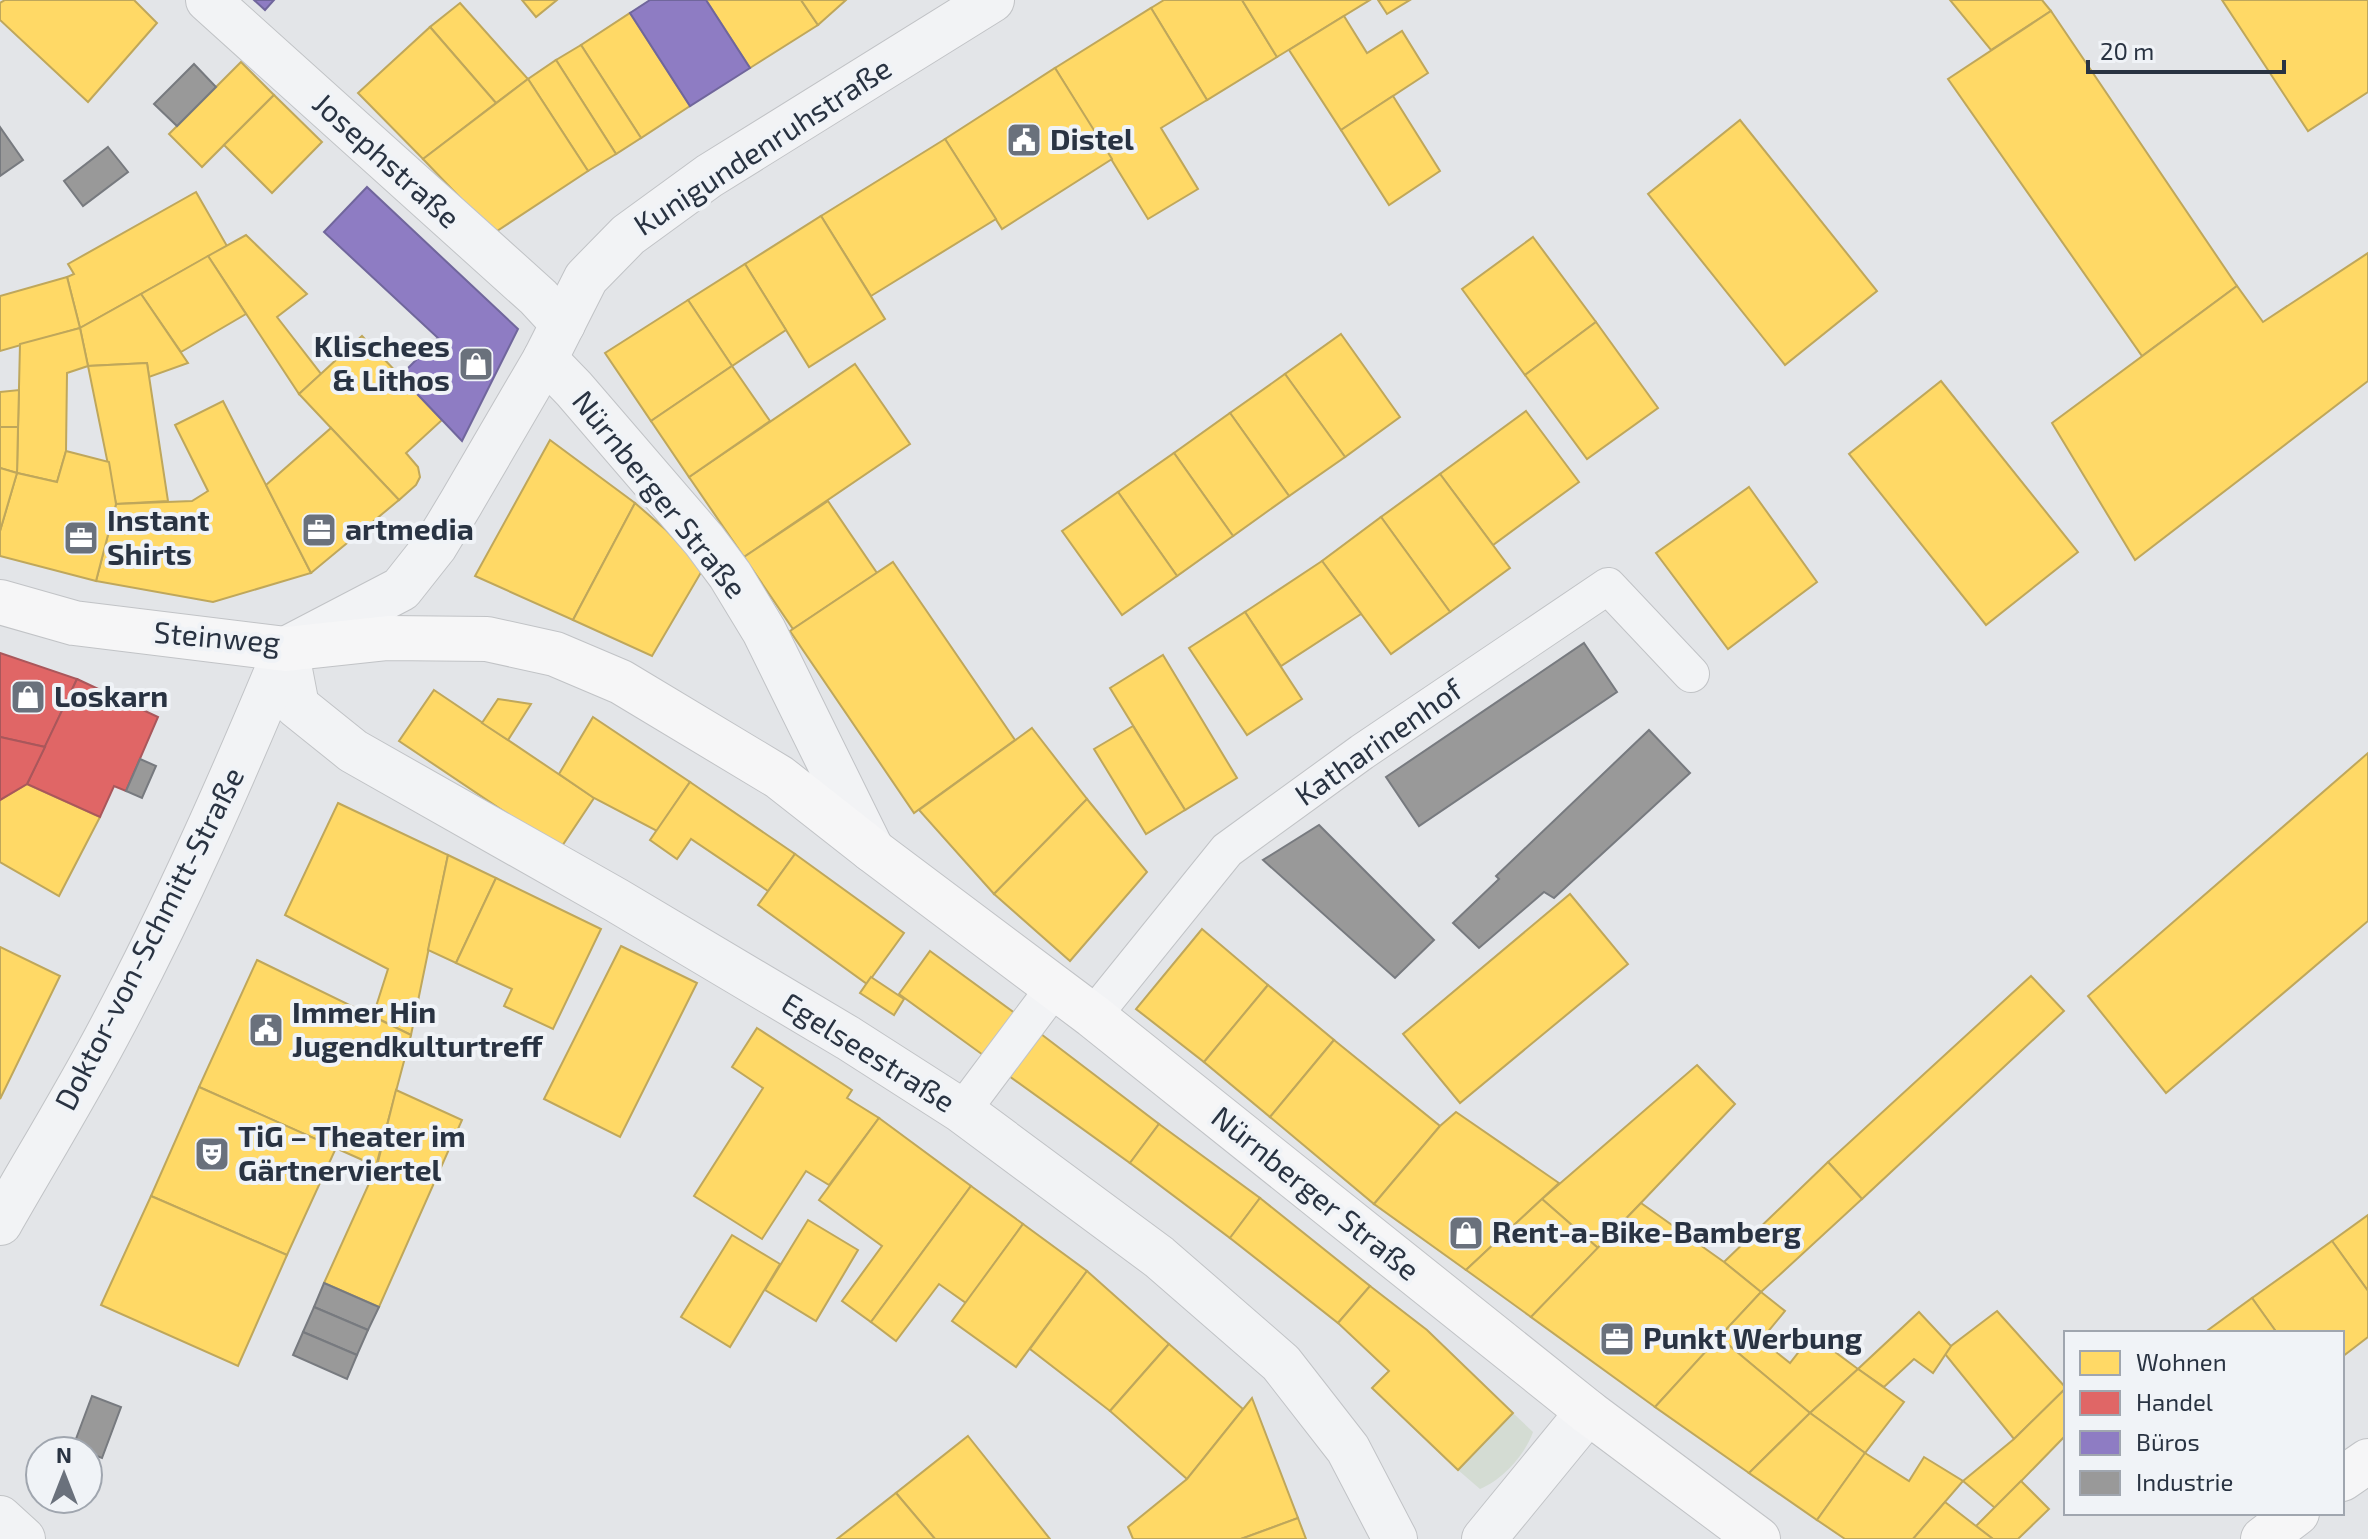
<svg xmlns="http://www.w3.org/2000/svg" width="2368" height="1539" font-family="'Exo 2',sans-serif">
<rect width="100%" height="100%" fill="#e3e5e8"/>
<path fill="#d4dcd3" d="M1513,1413l20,19c-8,23 -31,48 -53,57l-22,-19z"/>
<g fill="#ffd966" stroke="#bfa75b" stroke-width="2">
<path d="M5,0h129l23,23 -69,79 -88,-82v-17z"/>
<path d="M522,0h35l-21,17z"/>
<path d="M706,0h95l17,25 -68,43z"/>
<path d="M801,0h45l-28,25z"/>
<path d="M1164,0h78l35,57 -70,43 -56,-92z"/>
<path d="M1242,0h128l-93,57z"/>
<path d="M1378,0h32l-23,14z"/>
<path d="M1950,0h92l9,11 -60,39z"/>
<path d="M2222,0h146v92l-60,39z"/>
<path d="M460,3l68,76 -32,24 -66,-76z"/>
<path d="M1151,8l56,92 -46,28 37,61 -50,30 -93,-151z"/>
<path d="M2051,11l186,275 -95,70 -194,-277z"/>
<path d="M630,13l60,93 -49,32 -60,-93z"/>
<path d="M1344,16l23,37 35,-22 26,42 -87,57 -52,-80z"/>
<path d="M430,27l66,76 -73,56 -65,-66z"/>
<path d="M581,45l60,93 -25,16 -60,-94z"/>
<path d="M556,60l60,94 -28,17 -60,-92z"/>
<path d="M241,62l33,33 -72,72 -33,-33z"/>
<path d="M1055,68l57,91 -110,70 -57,-90z"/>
<path d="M528,79l60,92 -94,62 -71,-74z"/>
<path d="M274,95l48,47 -50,51 -48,-48z"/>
<path d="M1393,96l47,75 -51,34 -48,-75z"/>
<path d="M1740,120l137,171 -92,74 -137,-171z"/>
<path d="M945,139l51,80 -125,77 -50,-80z"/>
<path d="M196,192l31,54 -147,82 -13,-51 7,-3 -6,-10z"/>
<path d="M821,216l64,103 -76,48 -64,-103z"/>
<path d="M246,235l61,59 -30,23 44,57 -22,20 -91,-138z"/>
<path d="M1533,237l63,85 -71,53 -63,-86z"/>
<path d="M2368,253v128l-233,179 -83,-137 185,-137 26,36z"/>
<path d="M208,256l38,58 -65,38 -40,-58z"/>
<path d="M745,264l41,66 -54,36 -44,-66z"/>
<path d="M67,277l13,51 -80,23v-55z"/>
<path d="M141,294l47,69 -39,14 -2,-14 -59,3 -8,-38z"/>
<path d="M688,300l44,66 -81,55 -46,-68z"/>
<path d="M1596,322l62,86 -71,51 -62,-84z"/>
<path d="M80,328l8,38 -21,7 -1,78 -9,31 -40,-9 3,-129z"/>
<path d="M1341,334l59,83 -55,40 -60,-83z"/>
<path d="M362,336l80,84 -36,33 12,14 2,10 -4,8 -17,15 -100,-106z"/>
<path d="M147,363l21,138 -52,3 -28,-138z"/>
<path d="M855,364l55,80 -166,113 -55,-80z"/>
<path d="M732,366l38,55 -81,56 -38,-56z"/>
<path d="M1285,374l60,83 -56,39 -59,-83z"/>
<path d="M1941,381l137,171 -92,73 -137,-171z"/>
<path d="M19,390l-1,37h-18v-35z"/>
<path d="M223,401l88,172 -98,29 -117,-21 20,-77 76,-3 16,-10 -33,-66z"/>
<path d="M1526,411l53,71 -86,63 -53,-71z"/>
<path d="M1230,413l59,83 -56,40 -59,-83z"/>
<path d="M0,427h18l-1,46 -17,-5z"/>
<path d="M331,428l68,72 -88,73 -45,-88z"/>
<path d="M550,440l85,63 -62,117 -98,-44z"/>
<path d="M66,451l43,11 7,42 -20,77 -96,-25v-25l17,-58 40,9z"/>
<path d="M1174,453l59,83 -56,40 -59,-84z"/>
<path d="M0,468l17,5 -17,58z"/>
<path d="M1440,474l70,94 -60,44 -69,-95z"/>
<path d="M1749,487l68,95 -89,67 -72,-96z"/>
<path d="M1118,492l59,84 -55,39 -60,-84z"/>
<path d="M828,501l49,72 -84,56 -49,-72z"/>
<path d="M635,503l31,27 37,39 -51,87 -79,-36z"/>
<path d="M1381,517l69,95 -59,42 -69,-93z"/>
<path d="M1322,561l39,53 -80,52 -36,-54z"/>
<path d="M893,562l122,178 -101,73 -124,-182z"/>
<path d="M1245,612l57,87 -55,36 -58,-87z"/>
<path d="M1163,655l74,123 -52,32 -75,-122z"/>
<path d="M434,690l160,108 -34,51 -161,-108z"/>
<path d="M498,699l33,5 -23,36 -26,-17z"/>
<path d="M593,717l97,65 -33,49 -63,-33 -35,-24z"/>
<path d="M1133,726l52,84 -39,24 -52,-85z"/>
<path d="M1032,728l55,71 -93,95 -75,-84z"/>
<path d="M2368,753v168l-202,172 -78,-97z"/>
<path d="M690,782l105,72 -27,37 -77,-52 -14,20 -27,-19z"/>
<path d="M27,784l73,33 -41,79 -59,-34v-62z"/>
<path d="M1087,799l60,73 -77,89 -76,-67z"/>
<path d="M338,803l110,52 -37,180 -38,-19 15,-47 -103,-54z"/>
<path d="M795,854l109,79 -37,51 -109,-79z"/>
<path d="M448,855l48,23 -40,85 -28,-13z"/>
<path d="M496,878l105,51 -48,100 -49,-23 8,-17 -56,-26z"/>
<path d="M1570,894l58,70 -168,139 -57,-69z"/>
<path d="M1202,929l66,56 -64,77 -68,-53z"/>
<path d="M621,946l76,37 -77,154 -76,-38z"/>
<path d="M0,947l60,29 -60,123z"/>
<path d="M930,951l86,63 -33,41 -84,-61z"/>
<path d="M257,960l154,75 -35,131 -177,-79z"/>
<path d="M2031,976l33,35 -202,188 -34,-37z"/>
<path d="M871,977l33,22 -10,16 -34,-22z"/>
<path d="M1268,985l66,55 -64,77 -66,-55z"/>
<path d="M757,1028l95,62 -5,8 32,20 -50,67 -23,-14 -44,68 -68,-43 69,-108 -31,-21z"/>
<path d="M1041,1034l118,90 -29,39 -121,-87z"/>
<path d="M1334,1040l106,86 -66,78 -104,-87z"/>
<path d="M1697,1065l38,39 -137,144 -56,-49z"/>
<path d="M199,1087l137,61 -49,107 -136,-59z"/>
<path d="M396,1090l66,30 -83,187 -55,-24 53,-117z"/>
<path d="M1456,1112l103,71 -93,87 -92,-66 66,-78z"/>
<path d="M879,1118l92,68 -100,136 -29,-21 40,-55 -63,-46z"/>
<path d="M1159,1124l101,74 -30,40 -100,-75z"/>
<path d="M1828,1162l34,37 -101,93 -37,-30z"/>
<path d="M971,1186l52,38 -57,79 -27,-19 -43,57 -25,-19z"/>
<path d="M151,1196l136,59 -49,111 -137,-61z"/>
<path d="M1260,1198l110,88 -32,37 -108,-85z"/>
<path d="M1542,1199l56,49 -67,69 -65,-47z"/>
<path d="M1641,1203l83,59 37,30 -106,115 -124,-90z"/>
<path d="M2368,1215v76l-36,-50z"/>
<path d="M808,1220l50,30 -42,71 -51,-31z"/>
<path d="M1023,1224l64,47 -71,96 -64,-46z"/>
<path d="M732,1235l48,29 -50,83 -49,-30z"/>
<path d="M2332,1241l36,50v46l-26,20v-24h-65l-25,-35z"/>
<path d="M1087,1271l82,73 -59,67 -80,-62z"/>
<path d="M1370,1286l57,44 86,83 -55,57 -86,-82 17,-17 -51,-48z"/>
<path d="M1761,1292l24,19 -24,29 29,23 22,-28 46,34 -48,44 -91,-76z"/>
<path d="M2252,1298l25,35h-73z"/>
<path d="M1997,1311l69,77 -52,51 -69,-85 6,-8z"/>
<path d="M1919,1312l32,34 -18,27 -19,-14 -30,28 -26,-18z"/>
<path d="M1719,1337l91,76 -61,60 -94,-66z"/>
<path d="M1169,1344l74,65 -56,70 -77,-68z"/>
<path d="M1858,1369l46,33 -39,51 -55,-40z"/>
<path d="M2066,1388v47l-71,73 -32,-27 51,-42z"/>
<path d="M1252,1398l46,120 -57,21h-108l-5,-12 59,-48z"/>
<path d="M1810,1413l55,40 -48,67 -68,-47z"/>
<path d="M968,1436l82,103h-115l-39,-46z"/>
<path d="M1865,1453l44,28 15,-24 39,24 -50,58h-68l-28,-19z"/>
<path d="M2021,1481l28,28 -31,30h-25l-17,-13z"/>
<path d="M896,1493l39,46h-98z"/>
<path d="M1945,1502l31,24 17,13h-80z"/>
<path d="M1298,1518l8,21h-65z"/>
</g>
<g fill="#e06666" stroke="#a9575b" stroke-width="2">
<path d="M0,653l77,26 -32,68 -45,-10z"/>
<path d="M77,679l81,38 -32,74 -12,-5 -14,31 -73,-33z"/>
<path d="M0,737l45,10 -18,37 -27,16z"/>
</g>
<g fill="#8e7cc3" stroke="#70669c" stroke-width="2">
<path d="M254,0h20l-9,10z"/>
<path d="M650,0h56l44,68 -60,38 -60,-93z"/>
<path d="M367,187l151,142 -56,112 -62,-65 38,-38 -114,-106z"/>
</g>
<g fill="#999" stroke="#777a7f" stroke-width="2">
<path d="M194,64l22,23 -39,39 -23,-22z"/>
<path d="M0,127l23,33 -23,16z"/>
<path d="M108,147l20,25 -45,34 -19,-25z"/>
<path d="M1584,643l33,49 -198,134 -33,-49z"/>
<path d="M1649,730l41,43 -136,125 -10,-6 -65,56 -26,-25 46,-44 -3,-3z"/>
<path d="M140,759l16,7 -14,32 -16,-7z"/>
<path d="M1319,825l115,115 -39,38 -132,-118z"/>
<path d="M324,1283l55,24 -11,23 -54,-23z"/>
<path d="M314,1307l54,23 -11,25 -54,-23z"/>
<path d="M303,1332l54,23 -10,24 -54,-24z"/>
<path d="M92,1396l29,11 -19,51 -29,-11z"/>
</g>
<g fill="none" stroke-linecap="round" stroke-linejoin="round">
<defs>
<g id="lane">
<path d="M1093,1016l134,-166 135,-98 246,-166 83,88"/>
<path d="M962,1111l93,-124"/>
</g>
<g id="street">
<path d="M208,0l330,297 25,27"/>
<path d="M545,359l29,30 130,151 26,35 34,56 108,219"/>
<path d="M286,649l11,57 56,45 263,149 232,138 114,73 197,146 122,106 67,86 47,90"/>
<path d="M286,649l115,-60 34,-43 26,-43 84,-144 41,-81 42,-43 81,-59 283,-176"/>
<path d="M0,1223c36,-63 74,-125 108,-189 67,-125 124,-255 178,-385"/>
<path d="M0,1518l23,21"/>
<path d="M1484,1539l104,-127"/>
</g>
<g id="secondary">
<path d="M0,602l74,21 212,26 102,-11 99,1 68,15 66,28 158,95 93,73 221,166 495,396 170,127"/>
<path d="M2342,1479l26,-18"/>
<path d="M2263,1539l34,-26"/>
</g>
</defs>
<use href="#lane" stroke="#c1c3c6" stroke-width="38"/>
<use href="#street" stroke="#c1c3c6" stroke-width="46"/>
<use href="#secondary" stroke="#c1c3c6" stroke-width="46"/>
<use href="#lane" stroke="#f2f3f5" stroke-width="36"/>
<use href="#street" stroke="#f2f3f5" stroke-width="44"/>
<use href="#secondary" stroke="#f6f6f7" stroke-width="44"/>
</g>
<defs>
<symbol id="civic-square" viewBox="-11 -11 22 22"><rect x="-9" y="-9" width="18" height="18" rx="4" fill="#6a717c" stroke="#f0f3f7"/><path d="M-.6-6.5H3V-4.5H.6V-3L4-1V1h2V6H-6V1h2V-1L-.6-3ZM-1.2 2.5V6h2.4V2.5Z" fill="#fff"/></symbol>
<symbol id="shop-square" viewBox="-11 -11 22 22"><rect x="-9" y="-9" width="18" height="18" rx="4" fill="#6a717c" stroke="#f0f3f7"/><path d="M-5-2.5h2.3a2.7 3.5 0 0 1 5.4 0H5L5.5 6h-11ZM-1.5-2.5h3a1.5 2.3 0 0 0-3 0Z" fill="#fff"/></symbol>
<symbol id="office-square" viewBox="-11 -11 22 22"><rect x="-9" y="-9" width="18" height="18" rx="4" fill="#6a717c" stroke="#f0f3f7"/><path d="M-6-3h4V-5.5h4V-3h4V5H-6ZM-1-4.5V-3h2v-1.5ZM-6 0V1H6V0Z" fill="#fff"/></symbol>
<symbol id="theatre-square" viewBox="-11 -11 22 22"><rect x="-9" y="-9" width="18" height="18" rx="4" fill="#6a717c" stroke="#f0f3f7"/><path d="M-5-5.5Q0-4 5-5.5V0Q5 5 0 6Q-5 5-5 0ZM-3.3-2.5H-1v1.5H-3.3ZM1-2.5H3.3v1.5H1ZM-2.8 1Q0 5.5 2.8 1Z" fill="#fff"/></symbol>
</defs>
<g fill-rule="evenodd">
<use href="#civic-square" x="1004" y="120" width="40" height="40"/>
<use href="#shop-square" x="456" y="344" width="40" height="40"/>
<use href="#office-square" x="299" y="510" width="40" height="40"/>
<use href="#office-square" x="61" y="518" width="40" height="40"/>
<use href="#shop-square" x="8" y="677" width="40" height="40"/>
<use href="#civic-square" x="246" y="1010" width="40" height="40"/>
<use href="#theatre-square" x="192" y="1134" width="40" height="40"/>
<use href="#shop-square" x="1446" y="1213" width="40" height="40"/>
<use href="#office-square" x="1597" y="1319" width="40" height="40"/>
</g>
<g text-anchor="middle" stroke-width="8" stroke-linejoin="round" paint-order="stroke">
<g font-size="30" font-weight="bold" fill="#293342" stroke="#f0f3f7" text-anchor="start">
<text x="1050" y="150">Distel</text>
<text x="450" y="357" text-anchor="end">Klischees<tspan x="450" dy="34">&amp; Lithos</tspan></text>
<text x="107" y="531">Instant<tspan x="107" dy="34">Shirts</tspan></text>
<text x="345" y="540">artmedia</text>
<text x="54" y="707">Loskarn</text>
<text x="292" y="1023">Immer Hin<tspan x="292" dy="34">Jugendkulturtreff</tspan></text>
<text x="238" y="1147">TiG – Theater im<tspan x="238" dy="34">Gärtnerviertel</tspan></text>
<text x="1492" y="1243">Rent-a-Bike-Bamberg</text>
<text x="1643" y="1349">Punkt Werbung</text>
</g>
<g font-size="30" fill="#293342" stroke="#f0f3f7">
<text transform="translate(763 147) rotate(-33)" y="10">Kunigundenruhstraße</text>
<text transform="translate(386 161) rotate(42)" y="10">Josephstraße</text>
<text transform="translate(659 495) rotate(51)" y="10">Nürnberger Straße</text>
<text transform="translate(217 638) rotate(5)" y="10">Steinweg</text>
<text transform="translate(1379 743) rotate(-35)" y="10">Katharinenhof</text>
<text transform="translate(150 939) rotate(-63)" y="10">Doktor-von-Schmitt-Straße</text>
<text transform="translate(868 1053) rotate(32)" y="10">Egelseestraße</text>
<text transform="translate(1315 1194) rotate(39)" y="10">Nürnberger Straße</text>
</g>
</g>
<rect x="2064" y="1331" width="280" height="184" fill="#f0f3f7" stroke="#a0a6af" stroke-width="2"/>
<rect x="2080" y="1351" width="40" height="24" fill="#ffd966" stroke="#a0a6af" stroke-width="2"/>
<text x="2136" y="1371" font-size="24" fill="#293342">Wohnen</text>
<rect x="2080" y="1391" width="40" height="24" fill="#e06666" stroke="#a0a6af" stroke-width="2"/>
<text x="2136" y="1411" font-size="24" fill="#293342">Handel</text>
<rect x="2080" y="1431" width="40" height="24" fill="#8e7cc3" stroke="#a0a6af" stroke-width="2"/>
<text x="2136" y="1451" font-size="24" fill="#293342">Büros</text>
<rect x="2080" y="1471" width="40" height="24" fill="#999999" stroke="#a0a6af" stroke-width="2"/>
<text x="2136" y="1491" font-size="24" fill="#293342">Industrie</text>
<g transform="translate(64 1475)"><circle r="38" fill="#f0f3f7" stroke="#a0a6af" stroke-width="2"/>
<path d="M0-6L14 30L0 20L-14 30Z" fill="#6a717c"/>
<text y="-12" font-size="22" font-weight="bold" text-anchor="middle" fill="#293342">N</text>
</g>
<path d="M2088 60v12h196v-12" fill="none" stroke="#293342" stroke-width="4"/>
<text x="2100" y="60" font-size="24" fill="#293342" stroke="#f0f3f7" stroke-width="6" paint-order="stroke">20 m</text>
</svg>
